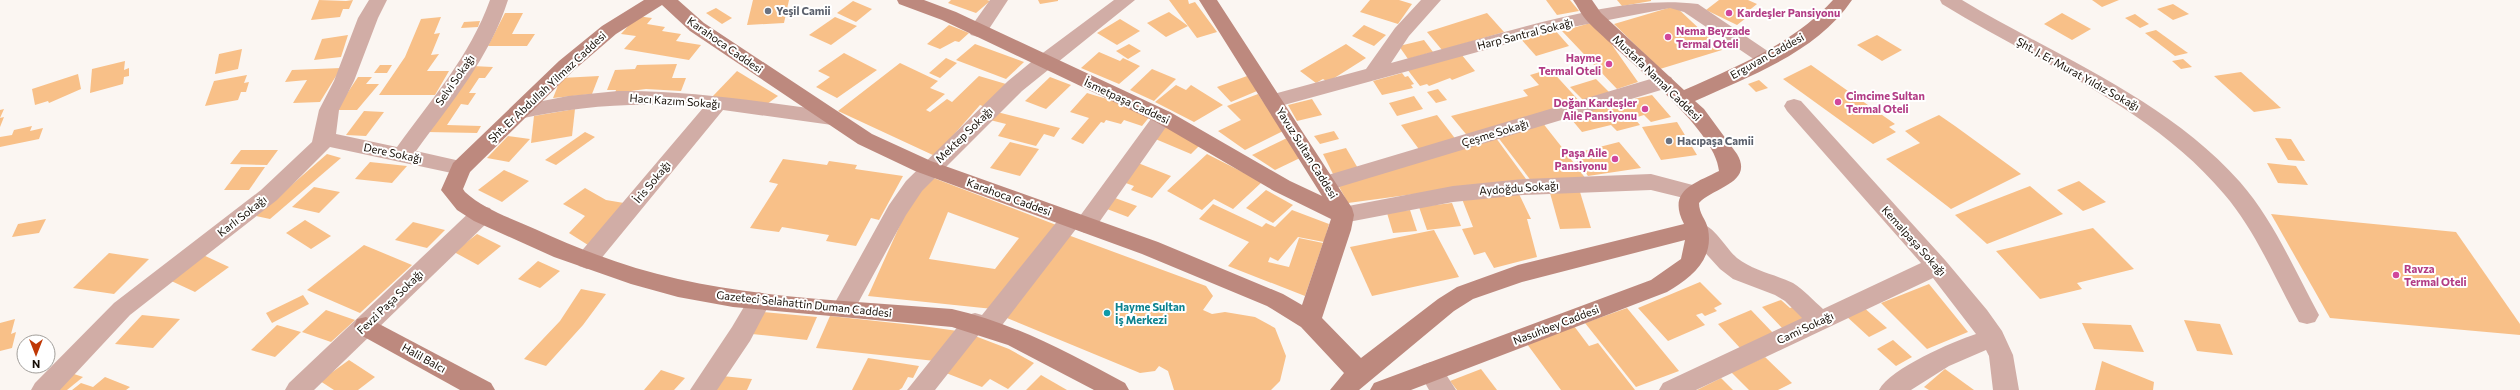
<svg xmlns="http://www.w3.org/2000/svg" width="2520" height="390" font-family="Commissioner,sans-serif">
<rect width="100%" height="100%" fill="#fbf6f2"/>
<g fill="#f8c088" fill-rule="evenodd">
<path d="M319,0l27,1 7,-1 -4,9h-6l-3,8 -29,3z"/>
<path d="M753,0h36l-5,23 -37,2z"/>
<path d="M951,0h36l3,1 -14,12 -28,-10z"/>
<path d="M1038,0h20v1l-18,3z"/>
<path d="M1169,0h19l1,4 6,-2 22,30 -20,6z"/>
<path d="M1370,0h29l13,4 -14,20 -38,-12z"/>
<path d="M1546,0h24l9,11 -22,4z"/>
<path d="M1617,0h34v1l-29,5z"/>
<path d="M1719,0h29l9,4 -15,12 4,2 -9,7 -31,-15z"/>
<path d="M2092,0h27l-17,7z"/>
<path d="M853,1l19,8 -16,13 -19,-9z"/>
<path d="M2173,4l16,10 -16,6 -16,-11z"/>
<path d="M1675,6l47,44 -62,19 -46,-45z"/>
<path d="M716,8l16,10 -10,6 -16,-11z"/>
<path d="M1169,12l19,14 -22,11 -19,-14z"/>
<path d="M505,13h18l-11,21h23l-8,12h-39z"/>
<path d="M1487,13l17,19 -62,18 -15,-18z"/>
<path d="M2062,13l29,16 -19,11 -28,-16z"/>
<path d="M2135,14l14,10 -9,4 -15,-10z"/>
<path d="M637,16l15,2 -5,6 18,3 -3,4 19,3 -5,7 25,4 -12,15 -65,-11 12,-13 -15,-2z"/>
<path d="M441,17l-7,17 6,-1 -9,22 8,-1 -12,17h22l-14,24h-56l26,-38 16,-38z"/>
<path d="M835,17l22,9 -26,19 -22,-10z"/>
<path d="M1120,19l20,12 -23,14 -20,-12z"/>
<path d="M480,21l-2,6 -17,1 3,-6z"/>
<path d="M1594,22l21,22 -3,1 26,37 -21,7 -55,-58z"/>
<path d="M949,25l20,8 -10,9 -4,-1 -15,8 -13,-5z"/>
<path d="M1364,25l22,10 -12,11 -22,-10z"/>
<path d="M1554,29l15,17 -33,10 -16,-18z"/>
<path d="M2156,30l32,23 -13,3 -30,-23z"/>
<path d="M348,35l-7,22 -27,3 8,-21z"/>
<path d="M1877,35l25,15 -20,11 -25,-16z"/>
<path d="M1424,40l9,12 -25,7 -9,-13z"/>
<path d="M975,44l49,18 -18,17 -50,-19z"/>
<path d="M1129,44l12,7 -13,8 -12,-8z"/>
<path d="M1346,44l20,14 -38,24 -5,-3 -7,4 -16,-12z"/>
<path d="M242,49l-4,20 -23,5 4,-20z"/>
<path d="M1099,52l21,9 3,-3 17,8 -21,18 -38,-16z"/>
<path d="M844,53l33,17 -40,28 -21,-11 14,-10 -12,-6z"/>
<path d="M1461,54l14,17 -23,9 -2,-2 -21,8 -2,-2 -7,2 -13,-17z"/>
<path d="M946,58l11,5 -17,15 -11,-5z"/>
<path d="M2183,59l9,8 -11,2 -9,-8z"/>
<path d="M125,61l-1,9 5,-2v8l-5,1 -1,7 -33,9 2,-24z"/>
<path d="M900,63l38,18 -8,7 15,6 -19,16 4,2 17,-13 5,3 27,-26 27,8 -21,23 -5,-2 -45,51 -97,-45z"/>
<path d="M677,64l-5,14h14l-5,13 -35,-2 -31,4 1,-3h-9l8,-20 20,-1 2,-4z"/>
<path d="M380,65h12l-5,8h-13z"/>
<path d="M1811,65l84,59 -6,3 7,5 -23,12 -90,-65z"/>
<path d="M472,66l21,1 -8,11h-6l-10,15h7l-8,12 -7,-1 -14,21 34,1 -4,7 -50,-1z"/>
<path d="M341,68l-21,34 -27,1 14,-23 -22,2 7,-12z"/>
<path d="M1152,69l24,10 -22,22 -24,-11z"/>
<path d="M1550,69l32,35 -112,35 -19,-23 77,-20 -5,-6 16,-5 -9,-10z"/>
<path d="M737,71l41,25 -11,8 -55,-7z"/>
<path d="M2241,72l40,36 -27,4 -40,-36z"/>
<path d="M1402,73l3,4 3,-1 6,8 -3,1 2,3 -31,7 -9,-14z"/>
<path d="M78,74l3,15 -32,14 -1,-2 -13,4 -3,-16z"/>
<path d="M247,75l-3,8 5,-1 -3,10h-5l-3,8 -33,6 9,-25z"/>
<path d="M599,76l-7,18 -39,4 8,-20z"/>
<path d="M1247,76l10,15 -26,11 -14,-15z"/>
<path d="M358,77h14l-6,7h13l-22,26h-21z"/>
<path d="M1050,77l21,8 -25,24 -21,-8z"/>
<path d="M1596,79l15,15 -25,9 -16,-16z"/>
<path d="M1759,80l9,8 -12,4 -8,-8z"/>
<path d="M1176,85l10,5 5,-5 32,20 -29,17 -39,-20z"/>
<path d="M1438,89l9,11 -11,3 -9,-11z"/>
<path d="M1087,93l33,10 31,12 -9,11 -18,-6 -3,4 -15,-4 -2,3 -3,-1 -18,22 -12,-5 18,-21 -19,-6z"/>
<path d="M1258,94l25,37 -38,19 -27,-19 23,-11 -14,-14z"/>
<path d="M1652,95l19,22 -20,5 -7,-7 -10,3 6,7 -23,6 -6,-6 -29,7 -15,-18z"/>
<path d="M1414,96l9,13 -26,7 -8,-13z"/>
<path d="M1312,99l10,16 -25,6 -9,-16z"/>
<path d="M4,109l-4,9 4,-1 -4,10v-17z"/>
<path d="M575,109l-3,27 -41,7 3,-27z"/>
<path d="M364,111l20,1 -18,24 -20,-1z"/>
<path d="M997,112l63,16 -6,9 -10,-3 -8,12 -38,-10 8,-12 -16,-4z"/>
<path d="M1437,115l20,26 -36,11 -20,-27z"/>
<path d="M1939,115l16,11 66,48 -70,35 -65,-50 34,-16 -15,-12z"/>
<path d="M1542,122l22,28 22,29 -54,3 -35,-46z"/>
<path d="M1677,122l20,33 -36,5 -19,-33z"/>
<path d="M32,126l-2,5 13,-3 -4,11 -39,8v-10l12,-2 2,-5z"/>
<path d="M1165,127l37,16 -11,11 -38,-16z"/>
<path d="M1334,131l5,8 -19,5 -6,-8z"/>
<path d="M585,132l10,5 -39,28 -11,-5z"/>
<path d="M508,136l22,3 -21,23 -22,-4z"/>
<path d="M1287,138l13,20 -25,12 -23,-15z"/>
<path d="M1496,138l30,41 -178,24 -11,-20z"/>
<path d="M2275,138l16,1 14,22 -17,-1z"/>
<path d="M1010,142l29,7 -19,27 -30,-8z"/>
<path d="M1619,142l22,26 -53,8 -16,-22z"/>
<path d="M1346,148l13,22 -25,6 -11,-22z"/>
<path d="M241,150h37l-11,15 -37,-1z"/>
<path d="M327,154l14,4 -71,61 -14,-3z"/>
<path d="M1207,154l55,28 -29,27 -19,-10 -12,11 -35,-19z"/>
<path d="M783,159l44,6 2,-4 28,4 -2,4 48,7 -24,44 -8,-2 -15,28 -30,-5 3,-6 -47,-8 -3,5 -29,-4 28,-44 -9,-2z"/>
<path d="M370,162l37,4 -15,17 -37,-4z"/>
<path d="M1138,163l33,13 -19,22 -21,-8 3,-4 -11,-4z"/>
<path d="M2267,163l29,3 12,19 -30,-2z"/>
<path d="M241,167h24l-16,23h-25z"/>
<path d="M504,170l25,11 -27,21 -24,-12z"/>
<path d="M931,177l128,49 -66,83 -125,-13 46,-102zM948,212l71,26 -24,31 -66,-10z"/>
<path d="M2079,181l27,21 -23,9 -26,-21z"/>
<path d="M2030,186l33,28 -76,30 -32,-29z"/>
<path d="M314,187l26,5 -21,21 -27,-6z"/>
<path d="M585,188l21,12 18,3 -36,42 -19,-12 16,-17 -22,-12z"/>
<path d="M1266,190l27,15 -20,18 -27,-15z"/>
<path d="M1518,192l13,27h-4l10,38 -43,11 -9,-16 -11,3 -12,-26 11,-2 -11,-28z"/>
<path d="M1580,192l11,36 -31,1 -10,-36z"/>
<path d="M1115,198l22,8 -9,11 -21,-8z"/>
<path d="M1452,203l9,23 -34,4 -8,-23z"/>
<path d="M1213,204l49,23 4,-4 9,4 17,-17 37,14 -5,18 -26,-5 -20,24 -8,-4 -2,5 21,5 10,-29 24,5 -18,53 -77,-30 21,-24 -50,-23z"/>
<path d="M1410,210l7,21 -24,2 -6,-20z"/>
<path d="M2271,214l185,18 64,92v11l-190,-17z"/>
<path d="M46,219l-7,14 -27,4 6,-13z"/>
<path d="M305,220l26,16 -20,13 -25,-16z"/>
<path d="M413,222l32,8 -18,18 -32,-8z"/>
<path d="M2093,228l41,41 -57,14 5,6 -42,10 -44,-48z"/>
<path d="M1434,230l25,47 -87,19 -22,-49z"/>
<path d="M477,234l24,12 -23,19 -24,-13z"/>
<path d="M1068,235l138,51 7,10 -10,14 9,4 13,-2 30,5 20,11 11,28 -6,25 -9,9h-97l-6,-19 -9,-5 -4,5 -15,2 -138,-57z"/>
<path d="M364,245l48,20 -52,48 -53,-23z"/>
<path d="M109,253l40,6 -35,35 -41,-6z"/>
<path d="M201,254l28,13 -34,25 -28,-13z"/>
<path d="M538,261l22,10 -20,17 -22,-9z"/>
<path d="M1700,282l22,22 -8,4 3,3 -12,5 -3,-3 -6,2 9,10 -37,16 -30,-33z"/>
<path d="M1929,284l39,48 -41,17 -46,-46z"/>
<path d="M581,289l25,5 -23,31 -37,41 -22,-7 36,-38z"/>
<path d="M303,295l6,9 -37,19 -6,-10z"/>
<path d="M1781,300l9,8 3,-1 13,13 -23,9 -21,-22z"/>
<path d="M1862,306l25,22 -18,9 -24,-22z"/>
<path d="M1627,308l52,63 -43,16 -51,-64z"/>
<path d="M326,310l29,10 -24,22 -29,-10z"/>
<path d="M1751,310l23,24 -33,15 -23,-25z"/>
<path d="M763,312l54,5 -10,23 -55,-6z"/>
<path d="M142,315l38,4 -27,29 -38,-4z"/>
<path d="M830,316l92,10 36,5 -23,30 -119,-13z"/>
<path d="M15,319l-4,15 5,-2 -4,16 -12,3v-28z"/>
<path d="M2184,320l36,4 13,31 -36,-4z"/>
<path d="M2082,323l49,2 13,27 -50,-3z"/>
<path d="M277,325l24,7 -26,25 -24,-7z"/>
<path d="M1574,326l15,20 9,-3 37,47h-74l-34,-46z"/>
<path d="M975,336l34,13 25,14 -26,26 -18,-10 -8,8 -36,-14z"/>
<path d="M1893,340l19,17 -16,9 -19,-17z"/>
<path d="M1765,357l27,26 -14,7h-29l-18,-18z"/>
<path d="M868,358l51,8 -6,12 -5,-1 -6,11 -3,2h-47z"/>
<path d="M349,360l26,17 -17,13h-24l-14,-9z"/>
<path d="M2102,361l52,21 -1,8h-58z"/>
<path d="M1481,369l16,21h-40l-7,-9z"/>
<path d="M1945,369l29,21h-45l-5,-3z"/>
<path d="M661,370l24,8 -11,12h-30z"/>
<path d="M74,374l9,3 -16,13h-12z"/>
<path d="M1041,375l26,15h-41z"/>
<path d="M722,376l30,3 -5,11h-32z"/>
<path d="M105,377l25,10 -4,3h-54l9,-7 12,4z"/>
<path d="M1721,378l12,12h-36z"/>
</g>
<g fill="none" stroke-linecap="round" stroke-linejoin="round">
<g fill="#d1ada6" fill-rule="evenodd">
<path d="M369,0h18l-9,18 -24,63 -15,29 -3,24 61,13c34,-47 73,-91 93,-147h18c-18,57 -57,103 -92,151l53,12 3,5 -3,5 -8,2 -131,-28 -53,53 -147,115 -70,75h-29l4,-7 79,-80 147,-113 51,-48 7,-32 15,-29 24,-63z"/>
<path d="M990,0h18l-23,35 -7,2 -7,-2 -3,-4z"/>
<path d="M1114,0h21l-113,91 -100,100 -16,24 -54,99 -8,3 -8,-3 -4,-6 57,-103 17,-24 102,-100 28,-23z"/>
<path d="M1421,0h20l-32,36 -18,27c70,-19 139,-40 210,-54 32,-6 65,-9 97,-5l74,50 3,4 -3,4 -7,2 -7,-2 -74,-50 -14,-4 -108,21 -289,79 -7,-2 -3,-5 3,-5 100,-27 29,-41z"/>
<path d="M1940,0h22c95,57 203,98 278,182 34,39 55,89 79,133l-4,7 -8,2 -8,-2c-24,-43 -43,-91 -75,-128 -74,-88 -186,-131 -282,-190z"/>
<path d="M1664,75l7,2 3,5 -3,5 -345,104 -8,-3 -3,-5 3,-5z"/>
<path d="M618,91c72,-1 143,11 214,20l7,2 3,5 -3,5 -7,2 -109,-15 -128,156 -8,3 -8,-3 -4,-6 4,-6 124,-146c-63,-7 -123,-2 -184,11l-7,-2 -3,-5 3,-5 56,-11z"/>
<path d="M1794,99l7,2 144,159 42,50 15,21 11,24 6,35h-26l-4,-34 -3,-6 -37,16 -38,24h-32c12,-22 73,-48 97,-56l-43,-56 -237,112h-37l4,-7 139,-65 -17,-17 -10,-6 -42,-16 -13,-10 -31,-34 -3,-6 3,-6c22,-6 34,23 48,35 17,13 37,16 56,25 11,7 20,17 30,26l98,-46 -134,-152 -3,-5 3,-5z"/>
<path d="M1163,110l7,2 3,5 -80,114 -8,2 -9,-4 -80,104 -9,2 -7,-2 -45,57h-28l60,-75 8,-2 7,2 81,-101 8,-2 9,4 76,-104z"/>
<path d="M1651,174l53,14 3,5 -3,5 -8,3 -45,-11 -128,5 -70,7 -110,21 -8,-2 -3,-6 3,-6 8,-2 110,-21 70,-7z"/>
<path d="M482,206l8,2 3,6 -3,6 -176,170h-29l4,-7 185,-175z"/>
<path d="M759,292l8,3 4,6 -21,40 -33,49h-27l42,-63 19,-32z"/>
<path d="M1431,362l9,3 16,25h-27l-10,-18 3,-7z"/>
</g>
<g fill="#bd897e" fill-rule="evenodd">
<path d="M644,0h34l26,23 168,111 59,27 227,81 125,52 19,11 29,-86 -57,-28 -118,-69 -214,-102 -43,-16 -2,-4h27l32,12 214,100 120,69 32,15 -123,-196h18l135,208 2,7 -3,15 -29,88 39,40 77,-59 19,-12 61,-22 166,-41c-17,-33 9,-40 35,-53 -3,-43 -99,-116 -131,-149 -6,-6 -10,-15 -15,-22h19l9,13 83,77c53,-24 109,-46 149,-90h19c-35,52 -102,76 -157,101l9,8 33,45c17,29 -23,33 -38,49 0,11 7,16 9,26 6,31 -17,49 -41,63l-256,98h-41l4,-7 277,-103 30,-21 4,-19 -163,42 -49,17 -19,12 -95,79h-29l14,-17 -43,-46 -34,-21 -125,-52 -227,-83 -57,-27 -168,-113 -28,-26 -46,29 -43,37 -103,101 -7,17 2,3c20,18 46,26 70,37 46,21 93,39 143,50 89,20 183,22 274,30 62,14 117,44 173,74l4,7h-35l-86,-45 -56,-18 -219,-20 -55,-10 -47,-13 -77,-27 -80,-36 -17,-11 -16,-20 12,-27 106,-102 43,-35z"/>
<path d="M366,317l125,66 4,7h-35l-103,-57 -3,-7 3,-7z"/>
</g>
</g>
<g fill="#6b7280" stroke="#fff" stroke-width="1.5">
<circle cx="768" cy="11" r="4"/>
<circle cx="1669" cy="141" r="4"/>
</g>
<g fill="#d1479c" stroke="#fff" stroke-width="1.5">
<circle cx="1729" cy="13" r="4"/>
<circle cx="1668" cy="37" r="4"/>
<circle cx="1609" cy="64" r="4"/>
<circle cx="1838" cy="102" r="4"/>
<circle cx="1645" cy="109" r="4"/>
<circle cx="1615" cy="159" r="4"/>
<circle cx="2396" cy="275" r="4"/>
</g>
<circle fill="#0f9aa8" stroke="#fff" stroke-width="1.5" cx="1107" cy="313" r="4"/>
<g text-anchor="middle" stroke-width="4" stroke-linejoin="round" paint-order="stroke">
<g font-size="11" font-weight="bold" fill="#5b616d" stroke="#fff" text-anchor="start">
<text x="776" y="15">Yeşil Camii</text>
<text x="1677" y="145">Hacıpaşa Camii</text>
</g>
<g font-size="11" font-weight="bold" fill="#b23c85" stroke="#fff" text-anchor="start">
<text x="1737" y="17">Kardeşler Pansiyonu</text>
<text x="1676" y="35">Nema Beyzade<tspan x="1676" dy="13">Termal Oteli</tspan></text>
<text x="1601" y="62" text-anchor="end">Hayme<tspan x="1601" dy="13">Termal Oteli</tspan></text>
<text x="1846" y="100">Cimcime Sultan<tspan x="1846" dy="13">Termal Oteli</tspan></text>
<text x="1637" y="107" text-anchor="end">Doğan Kardeşler<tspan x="1637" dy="13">Aile Pansiyonu</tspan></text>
<text x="1607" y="157" text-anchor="end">Paşa Aile<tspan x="1607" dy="13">Pansiyonu</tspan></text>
<text x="2404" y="273">Ravza<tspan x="2404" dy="13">Termal Oteli</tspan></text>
</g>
<g font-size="11" fill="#160e06" stroke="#fff">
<text transform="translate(1525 34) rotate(-14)" y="4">Harp Santral Sokağı</text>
<text transform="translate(725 45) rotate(35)" y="4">Karahoca Caddesi</text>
<text transform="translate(1767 56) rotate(-29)" y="4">Erguvan Caddesi</text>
<text transform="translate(2078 74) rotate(29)" y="4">Şht. J. Er Murat Yıldız Sokağı</text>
<text transform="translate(1657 78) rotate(44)" y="4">Mustafa Namal Caddesi</text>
<text transform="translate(455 80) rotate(-55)" y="4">Selvi Sokağı</text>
<text transform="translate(547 87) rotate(-43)" y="4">Şht. Er Abdullah Yilmaz Caddesi</text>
<text transform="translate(675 101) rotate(4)" y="4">Hacı Kazım Sokağı</text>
<text transform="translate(1127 101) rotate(25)" y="4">İsmetpaşa Caddesi</text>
<text transform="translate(1495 133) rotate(-17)" y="4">Çeşme Sokağı</text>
<text transform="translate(964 135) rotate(-44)" y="4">Mektep Sokağı</text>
<text transform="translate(393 153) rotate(12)" y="4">Dere Sokağı</text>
<text transform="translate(1307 153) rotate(58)" y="4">Yavuz Sultan Caddesi</text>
<text transform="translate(652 182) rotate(-50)" y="4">İris Sokağı</text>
<text transform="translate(1519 188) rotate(-4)" y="4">Aydoğdu Sokağı</text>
<text transform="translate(1009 197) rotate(20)" y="4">Karahoca Caddesi</text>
<text transform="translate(242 216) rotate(-38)" y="4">Karlı Sokağı</text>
<text transform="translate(1914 241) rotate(48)" y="4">Kemalpaşa Sokağı</text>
<text transform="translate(390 302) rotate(-44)" y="4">Fevzi Paşa Sokağı</text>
<text transform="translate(804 304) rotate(6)" y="4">Gazeteci Selahattin Duman Caddesi</text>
<text transform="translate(1556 325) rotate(-21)" y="4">Nasuhbey Caddesi</text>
<text transform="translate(1805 328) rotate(-25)" y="4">Cami Sokağı</text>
<text transform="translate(424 358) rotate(29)" y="4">Halil Balcı</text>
</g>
<g font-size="11" font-weight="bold" fill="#0d838f" stroke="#fff" text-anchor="start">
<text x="1115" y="311">Hayme Sultan<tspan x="1115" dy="13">İş Merkezi</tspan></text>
</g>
</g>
<g transform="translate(36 354) rotate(180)"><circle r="19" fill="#ffffff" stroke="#a29f9b"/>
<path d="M0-3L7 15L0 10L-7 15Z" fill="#c03806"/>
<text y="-6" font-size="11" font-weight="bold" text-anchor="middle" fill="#160e06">N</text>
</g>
</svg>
